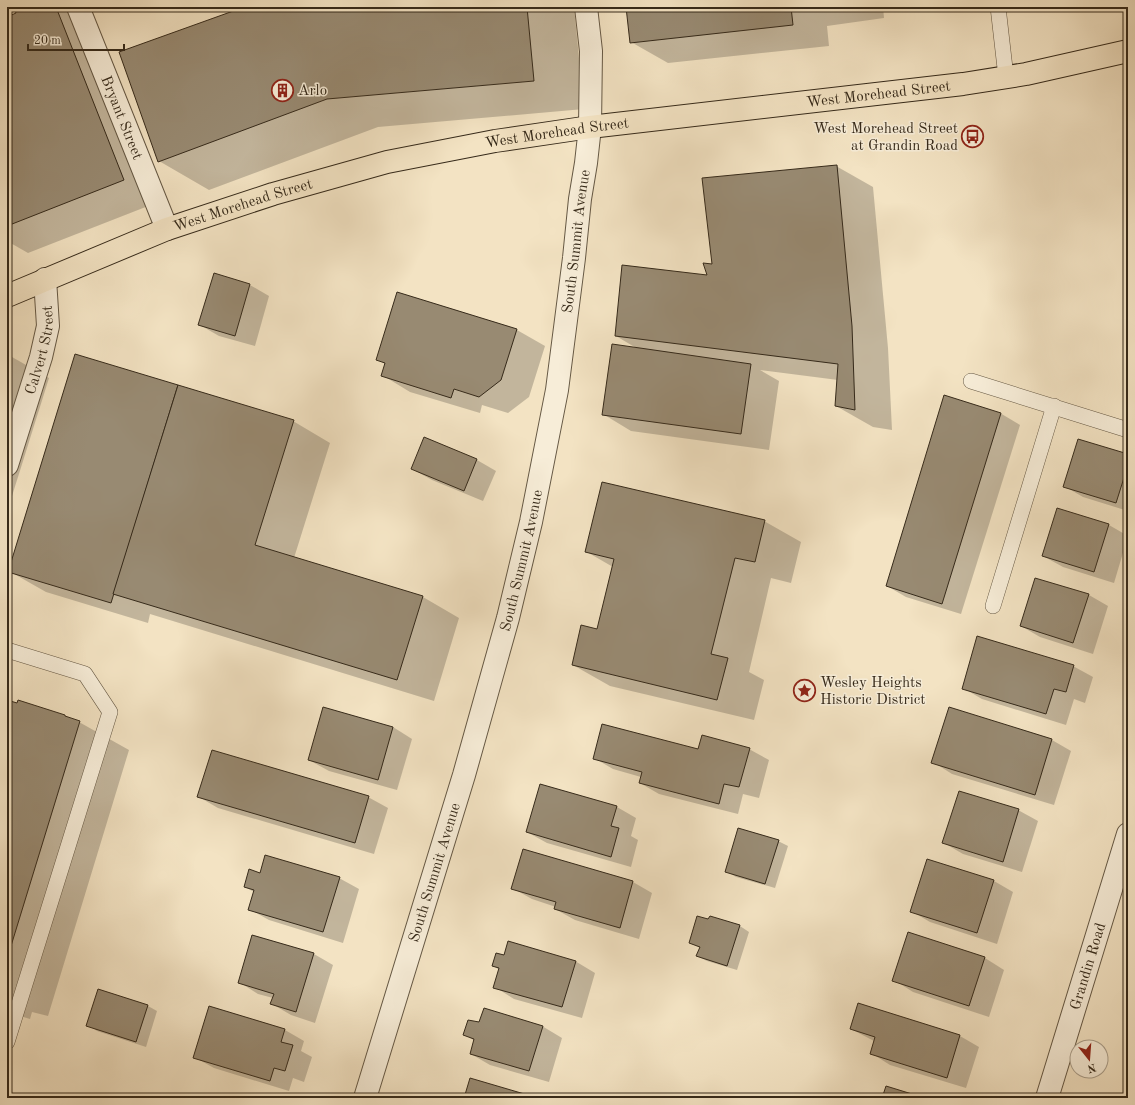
<svg xmlns="http://www.w3.org/2000/svg" width="1135" height="1105" font-family="'Old Standard TT',serif">
<rect width="100%" height="100%" fill="#f3e3c3"/>
<filter id="stains"><feTurbulence type="fractalNoise" baseFrequency=".005" numOctaves="4"/><feColorMatrix values="0 0 0 0 .2 0 0 0 0 .09 0 0 0 0 .02 0 0 0 .5 -.17"/></filter>
<radialGradient id="worn" r=".72"><stop offset=".6" stop-color="#630" stop-opacity="0"/><stop offset="1" stop-color="#630" stop-opacity=".3"/></radialGradient>
<g fill="#0003">
<path d="M15,7h69l77,194 -133,52 -21,-12v-223l10,-4z"/>
<path d="M237,7h337l10,102 -206,18 -169,63 -50,-29 78,-150z"/>
<path d="M627,7h256l1,11 -57,8 2,20 -161,17 -37,-21z"/>
<path d="M836,166l37,21 15,161 4,82 -19,-3 -37,-21 2,-26 -78,-10 19,11 -10,69 -138,-19 -28,-17 35,-65 -22,-13 92,-60 5,-11z"/>
<path d="M214,274l36,11 19,11 -14,50 -36,-10 -19,-11z"/>
<path d="M517,330l28,16 -16,51 -21,16 -26,-8 -2,8 -70,-21 -28,-17 3,-11 -8,-5z"/>
<path d="M12,357l37,21 -42,134v-153z"/>
<path d="M1000,413l20,12 -59,189 -55,-17 -19,-11z"/>
<path d="M293,421l37,22 -36,115 129,39 36,21 -25,83 -284,-87 -2,9 -102,-31 -37,-21z"/>
<path d="M425,438l52,22 19,11 -13,30 -51,-21 -20,-11z"/>
<path d="M1128,455v56l-45,-14 -19,-11z"/>
<path d="M764,521l37,21 -10,41 -20,-5 -22,94 15,8 -10,40 -144,-34 -37,-21 25,-35 15,-63 -26,-15z"/>
<path d="M1109,525l19,11 -14,47 -51,-16 -20,-11z"/>
<path d="M1089,595l19,11 -15,48 -53,-17 -19,-11z"/>
<path d="M1073,666l20,11 -8,26 -11,-4 -8,26 -84,-26 -19,-11z"/>
<path d="M7,701l58,15 14,6 50,28 -81,266 -16,-4 -2,7 -23,-7z"/>
<path d="M949,708l103,32 19,11 -17,54 -102,-31 -19,-12z"/>
<path d="M393,727l19,12 -15,51 -68,-19 -20,-11z"/>
<path d="M749,749l20,11 -10,38 -16,-4 -5,20 -79,-20 -19,-11 1,-6 -28,-8 -19,-11 104,-7z"/>
<path d="M541,785l76,22 19,11 -5,18 7,4 -7,27 -84,-24 -20,-11z"/>
<path d="M199,797h169l20,11 -14,46 -156,-46z"/>
<path d="M1018,810l20,11 -16,51 -59,-18 -19,-11z"/>
<path d="M778,841l10,5 -13,42 -39,-11 -10,-6z"/>
<path d="M523,850l110,32 19,11 -13,46 -64,-19 -20,-11 1,-2 -24,-8 -20,-11z"/>
<path d="M261,874l78,4 20,11 -16,54 -74,-23 -20,-11 5,-17 -9,-5z"/>
<path d="M994,881l19,11 -16,52 -67,-22 -19,-11z"/>
<path d="M710,917l30,9 9,6 -12,38 -30,-9 -10,-5 3,-8 -10,-5z"/>
<path d="M909,933l76,25 19,12 -15,47 -76,-25 -19,-12z"/>
<path d="M314,954l19,11 -18,58 -24,-8 -19,-11 1,-6 -15,-4 -19,-12z"/>
<path d="M505,956l70,5 20,12 -13,45 -68,-19 -19,-12 5,-17 -7,-4z"/>
<path d="M99,990l49,16 9,5 -11,36 -49,-16 -9,-6z"/>
<path d="M859,1004l101,32 19,11 -13,41 -76,-23 -19,-12 3,-12 -23,-12z"/>
<path d="M210,1007l75,23 19,11 -3,10 11,6 -8,25 -11,-4 -4,13 -75,-23 -20,-11z"/>
<path d="M480,1024l62,2 20,12 -13,44 -59,-17 -19,-11 4,-13 -10,-6z"/>
</g>
<g fill="#988a72" stroke="#362a1a">
<path d="M14,7h42l68,173 -117,46v-209l9,-4z"/>
<path d="M236,7h103l1,4 40,-4h147l7,74 -207,18 -169,63 -39,-110 117,-42z"/>
<path d="M626,7h165l2,18 -163,18z"/>
<path d="M837,165l15,161 3,84 -20,-4 3,-42 -223,-28 7,-71 85,10 -4,-12 9,1 -10,-86z"/>
<path d="M214,273l36,11 -15,52 -37,-11z"/>
<path d="M397,292l120,37 -16,51 -22,17 -25,-8 -3,9 -70,-22 4,-13 -9,-3z"/>
<path d="M612,344l139,20 -10,70 -139,-19z"/>
<path d="M75,354l103,31 -67,218 -103,-31z"/>
<path d="M178,385l116,35 -39,125 168,51 -26,84 -284,-86z"/>
<path d="M944,395l57,18 -59,191 -56,-18z"/>
<path d="M424,437l53,22 -13,32 -53,-22z"/>
<path d="M1078,439l50,15v11l-12,38 -53,-16z"/>
<path d="M602,482l163,38 -10,42 -20,-4 -24,96 17,4 -11,42 -145,-35 9,-40 16,4 17,-70 -29,-7z"/>
<path d="M1057,508l52,16 -15,48 -52,-16z"/>
<path d="M1035,578l54,16 -16,49 -53,-17z"/>
<path d="M977,636l97,29 -8,27 -12,-3 -8,25 -84,-25z"/>
<path d="M7,700l10,3 1,-3 47,15v1l15,5 -73,238z"/>
<path d="M323,707l70,20 -15,53 -70,-20z"/>
<path d="M949,707l103,32 -17,56 -104,-32z"/>
<path d="M602,724l96,25 4,-14 48,13 -11,39 -15,-3 -5,20 -80,-21 3,-11 -49,-13z"/>
<path d="M212,750l157,46 -14,47 -158,-46z"/>
<path d="M540,784l77,22 -6,20 8,2 -8,29 -85,-25z"/>
<path d="M959,791l60,18 -16,53 -61,-19z"/>
<path d="M738,828l41,12 -14,44 -40,-12z"/>
<path d="M523,849l110,32 -13,47 -66,-19 2,-7 -45,-13z"/>
<path d="M265,855l75,22 -17,55 -75,-22 6,-20 -10,-3 5,-18 11,4z"/>
<path d="M927,859l67,21 -17,53 -67,-21z"/>
<path d="M697,916l11,3 2,-3 30,9 -13,41 -31,-10 4,-9 -11,-4z"/>
<path d="M908,932l77,25 -16,49 -77,-25z"/>
<path d="M252,935l62,18 -18,59 -26,-8 4,-10 -36,-11z"/>
<path d="M508,941l68,20 -14,46 -69,-19 6,-20 -7,-2 4,-13 8,2z"/>
<path d="M98,989l50,16 -12,37 -50,-16z"/>
<path d="M858,1003l102,32 -13,43 -77,-24 5,-17 -25,-8z"/>
<path d="M209,1006l76,23 -4,13 12,3 -8,26 -11,-3 -4,13 -77,-23z"/>
<path d="M484,1008l59,18 -14,45 -59,-17 4,-15 -11,-4 5,-15 11,2z"/>
<path d="M470,1078l68,20h-79v-1l5,1z"/>
<path d="M886,1086l39,12h-43z"/>
</g>
<g fill="none" stroke-linecap="round" stroke-linejoin="round">
<defs>
<g id="lane">
<path d="M998,7l8,70"/>
<path d="M971,381l157,49"/>
<path d="M993,606l61,-200"/>
<path d="M7,650l78,24 25,38 -103,330"/>
</g>
<g id="street">
<path id="s1" d="M78,7l89,222"/>
<path id="s2" d="M7,465l34,-108 7,-31 -3,-47"/>
<path id="s3" d="M365,1098l99,-323 44,-157 23,-96 26,-132 17,-132 6,-59 6,-36 4,-36 1,-76 -5,-44"/>
<path id="s4" d="M1047,1098l81,-264"/>
</g>
<g id="primary">
<path id="s5" d="M7,296l160,-67 106,-35 114,-32 108,-21 95,-14 373,-43 63,-10 102,-23"/>
</g>
</defs>
<use href="#lane" stroke="#655844" stroke-width="16"/>
<use href="#street" stroke="#655844" stroke-width="24"/>
<use href="#primary" stroke="#362a1a" stroke-width="24"/>
<use href="#lane" stroke="#f7edd8" stroke-width="15"/>
<use href="#street" stroke="#f7edd8" stroke-width="22"/>
<use href="#primary" stroke="#f3e3c3" stroke-width="22"/>
</g>
<defs>
<symbol id="building-ring" viewBox="-11 -11 22 22"><circle r="9.5" fill="#f7edd8" stroke="#8f2418" stroke-width="1.5"/><path d="M-4-6H4V6H1V3H-1V6H-4ZM-2.5-4.3h1.7v1.8h-1.7ZM.8-4.3h1.7v1.8H.8ZM-2.5-1h1.7V.8h-1.7ZM.8-1h1.7V.8H.8Z" fill="#8f2418"/></symbol>
<symbol id="bus-ring" viewBox="-11 -11 22 22"><circle r="9.5" fill="#f7edd8" stroke="#8f2418" stroke-width="1.5"/><path d="M-5-6H5V4H4V6H2V4H-2V6H-4V4H-5ZM-3.5-4V0h7V-4ZM-3.5 1.2v1.5H-2V1.2ZM2 1.2v1.5H3.5V1.2Z" fill="#8f2418"/></symbol>
<symbol id="sight-ring" viewBox="-11 -11 22 22"><circle r="9.5" fill="#f7edd8" stroke="#8f2418" stroke-width="1.5"/><path d="M0-6L1.8-2.2L6-1.7L2.9 1.2L3.7 5.4L0 3.3L-3.7 5.4L-2.9 1.2L-6-1.7L-1.8-2.2Z" fill="#8f2418"/></symbol>
</defs>
<g fill-rule="evenodd">
<use href="#building-ring" x="270" y="78" width="25" height="25"/>
<use href="#bus-ring" x="960" y="124" width="25" height="25"/>
<use href="#sight-ring" x="792" y="678" width="25" height="25"/>
</g>
<g text-anchor="middle" stroke-width="3" stroke-linejoin="round" paint-order="stroke">
<g font-size="15" fill="#362a1a" stroke="#f7edd8" text-anchor="start">
<text x="298" y="95">Arlo</text>
<text x="958" y="133" text-anchor="end">West Morehead Street<tspan x="958" dy="17">at Grandin Road</tspan></text>
<text x="820" y="687">Wesley Heights<tspan x="820" dy="17">Historic District</tspan></text>
</g>
<g font-size="15" fill="#362a1a" stroke="#f7edd8">
<text dy="5" stroke="none"><textPath href="#s5" startOffset="900">West Morehead Street</textPath></text>
<text dy="5" stroke="none"><textPath href="#s1" startOffset="119">Bryant Street</textPath></text>
<text dy="5" stroke="none"><textPath href="#s5" startOffset="576">West Morehead Street</textPath></text>
<text dy="5" stroke="none"><textPath href="#s5" startOffset="253">West Morehead Street</textPath></text>
<text dy="5" stroke="none"><textPath href="#s3" startOffset="884">South Summit Avenue</textPath></text>
<text dy="5" stroke="none"><textPath href="#s2" startOffset="120">Calvert Street</textPath></text>
<text dy="5" stroke="none"><textPath href="#s3" startOffset="560">South Summit Avenue</textPath></text>
<text dy="5" stroke="none"><textPath href="#s3" startOffset="236">South Summit Avenue</textPath></text>
<text dy="5" stroke="none"><textPath href="#s4" startOffset="138">Grandin Road</textPath></text>
</g>
</g>
<rect width="1135" height="1105" fill="none" stroke="#f3e3c3" stroke-width="24"/>
<rect x="8" y="8" width="1119" height="1089" fill="none" stroke="#362a1a" stroke-width="2"/>
<rect x="12" y="12" width="1111" height="1081" fill="none" stroke="#362a1a"/>
<g transform="translate(1089 1059) rotate(163)"><circle r="19" fill="#f7edd8" stroke="#aa9f8c"/>
<path d="M0-3L7 15L0 10L-7 15Z" fill="#8f2418"/>
<text y="-6" font-size="11" font-weight="bold" text-anchor="middle" fill="#362a1a">N</text>
</g>
<path d="M28 44v6h96v-6" fill="none" stroke="#362a1a" stroke-width="2"/>
<text x="34" y="44" font-size="12" fill="#362a1a" stroke="#f7edd8" stroke-width="3" paint-order="stroke">20 m</text>
<rect width="100%" height="100%" filter="url(#stains)"/>
<rect width="100%" height="100%" fill="url(#worn)"/>
</svg>
